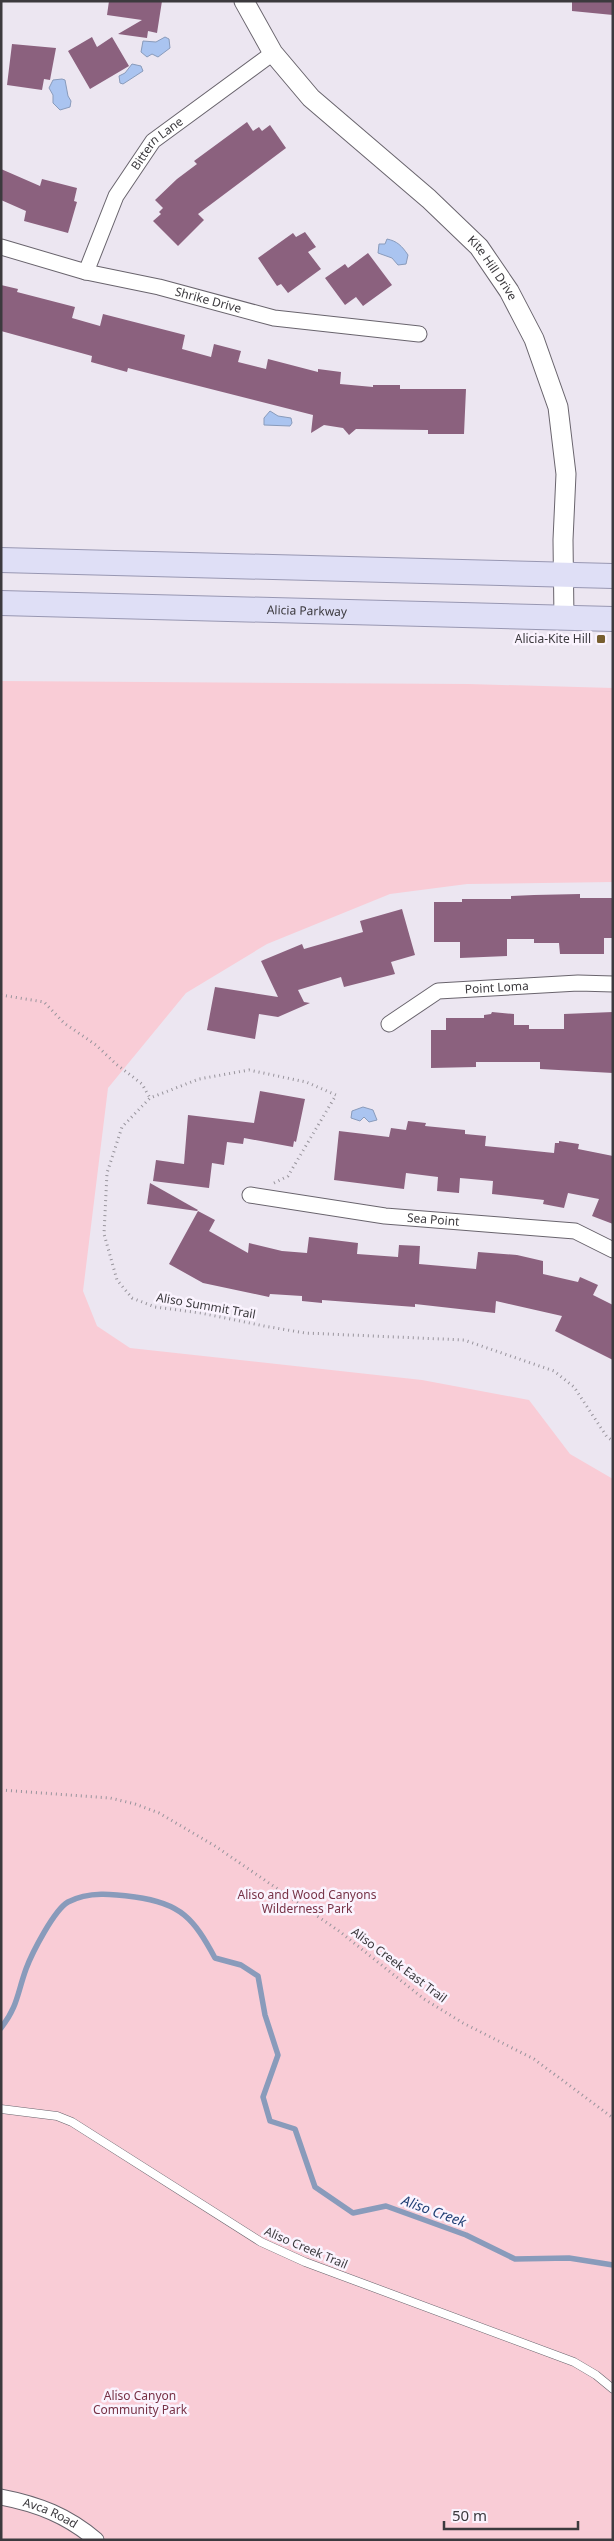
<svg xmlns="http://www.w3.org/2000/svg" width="614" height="2541" font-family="'Noto Sans',sans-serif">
<rect width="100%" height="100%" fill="#ece6f1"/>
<path fill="#f9ccd6" d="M1,681l467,3 145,4v194l-146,2 -77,10 -123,50 -81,49 -78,95 -25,203 14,35 33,22 292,32 107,20 41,54 43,25v1061h-612z"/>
<g fill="#aac4f0" stroke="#899bbb">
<path d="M165,37l4,2 1,9 -12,9 -6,-3 -5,3 -6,-5 2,-11 13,1z"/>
<path d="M132,64l9,2 2,5 -20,13 -3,-1 -1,-7 6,-3z"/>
<path d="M62,79l3,1 3,16 3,5 -1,6 -10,3 -7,-7v-8l-4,-7 4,-8z"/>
<path d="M387,239c10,2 15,7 21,16l-2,9 -8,1 -6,-7 -14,-5 1,-9h6z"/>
<path d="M270,411l8,5 13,2 1,5 -2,3 -26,-1v-7z"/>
<path d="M363,1107l10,3 4,10 -8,2 -5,-5 -4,4 -9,-3 1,-7z"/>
</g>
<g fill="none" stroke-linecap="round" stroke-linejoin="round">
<path stroke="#899bbb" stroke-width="5.5" d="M1,2028c17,-22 16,-34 25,-59 6,-16 28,-59 42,-67 21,-11 45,-8 67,-5 46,6 59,22 80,61l26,7 17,11 7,39 13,40 -15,42 7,24 25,8 20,58 38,26 33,-7 80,29 49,24 54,-1 44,7"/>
</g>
<g fill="#8b617e">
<path d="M109,1h53l-5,32 -9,-2 -1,7 -29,-4 24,-14 -35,-5z"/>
<path d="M572,1h41v14l-41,-4z"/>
<path d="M92,37l5,10 15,-10 17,29 -39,23 -22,-38z"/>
<path d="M12,44l44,4 -6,32 -6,-1 -2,11 -35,-5z"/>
<path d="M247,122l6,9 6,-4 3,4 8,-6 16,23 -88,66 6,6 -26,26 -25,-25 8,-7 -2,-2 4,-4 -8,-8 22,-21 20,-15 -3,-3z"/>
<path d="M1,169l39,17 2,-7 35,9 -3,13 3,1 -9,31 -44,-12 2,-10 -25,-11z"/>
<path d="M305,232l11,15 -8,5 13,17 -33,24 -7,-9 -4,2 -19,-28 35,-25 3,4z"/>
<path d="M368,253l24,32 -29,21 -7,-9 -11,8 -20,-27 20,-14 3,4z"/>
<path d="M1,285l17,4 -1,3 58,15 -3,11 28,8 3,-12 82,21 -3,14 29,8 3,-13 27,7 -3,11 28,7 2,-10 50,13v-3l23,3 -1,12 33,3v-2h27v4h66l-2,45h-36v-4l-72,-1 -7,6 -6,-7 -19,-3 -13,8 2,-18 -185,-47 -1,4 -36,-10 1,-6 -91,-25z"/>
<path d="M580,894v4h33v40h-9v16h-44l-1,-11h-25v-4h-27v17l-47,2v-16h-26v-40h28v-3h49v-3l23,-1z"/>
<path d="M402,909l13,46 -24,7 4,12 -51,13 -3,-10 -43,13 6,12 6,1 -32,14 -19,-3 -4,25 -48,-9 8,-43 63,10 -17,-36 41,-17 2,5 59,-17 -3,-11z"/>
<path d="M492,1012l22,2v11h15v4h35v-15l49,-2v61l-73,-4v-7h-64v5l-45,1v-38h15v-12h38v-3l7,-1z"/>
<path d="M260,1091l45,8 -9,43 -2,-1 -1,6 -49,-9 -1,6 -16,-2 -3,23 -12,-2 -3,25 -56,-7 3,-21 28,4 4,-49 66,8z"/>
<path d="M408,1121l18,2 -1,3 40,4v4l21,2 -1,10 69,7 1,-10h4v-2l20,3 -1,5 35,7v68l-21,-8 7,-17 -31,-6 -4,15 -21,-4 1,-4 -52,-6 1,-13 -33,-3 -1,15 -22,-2 1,-14 -32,-4 -2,16 -70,-9 5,-49 50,6 2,-9 15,2z"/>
<path d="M150,1183l48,27 -1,1 -50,-7z"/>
<path d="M198,1211l17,9 -6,11 39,22 1,-10 33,8 25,2 2,-16 49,6 -1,11 41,3 1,-12 21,1 -1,18 57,5 2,-17 39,3 26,6v13l35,8 2,-5 18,8 -5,10 20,10v55l-58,-29 7,-15 -66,-15 -1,12 -80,-9v3l-93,-7v3l-20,-2v-5l-32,-2 -1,3 -66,-14 -34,-19z"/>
</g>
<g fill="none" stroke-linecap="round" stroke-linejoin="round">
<defs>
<path id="service" d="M1,2109l56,7 15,6 189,120 44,20 269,100 22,13 17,14"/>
<g id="minor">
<path id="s1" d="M1,247l85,25 73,15 115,31 145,16"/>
<path id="s2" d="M86,272l30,-76 37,-55 120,-88"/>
<path id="s3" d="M389,1024l49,-33 140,-8 35,1"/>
<path id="s4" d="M250,1195l135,21 190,15 38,19"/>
<path id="s5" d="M1,2497c37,7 67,19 95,43"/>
</g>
<g id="tertiary">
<path id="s6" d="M244,1l29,52 38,45 118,101 50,48 30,44 25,48 24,68 8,67 -3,66 1,79"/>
</g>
<g id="primary">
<path d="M1,560l612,16"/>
<path id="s7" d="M1,603l612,16"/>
</g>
</defs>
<use href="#service" stroke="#69646d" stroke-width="9"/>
<use href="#minor" stroke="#69646d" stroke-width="17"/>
<use href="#tertiary" stroke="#69646d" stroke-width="21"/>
<use href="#primary" stroke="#9897b2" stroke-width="26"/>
<g stroke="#98949c" stroke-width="3" stroke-dasharray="1 4" stroke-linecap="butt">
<path d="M1,995l43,7 20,21 32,22 20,19 26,20 8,14"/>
<path d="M274,1183l14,-7 48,-81 -30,-13 -57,-12 -50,9 -49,19 -28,29 -15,46 -3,61 13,46 15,18 23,9 46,6 63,13 41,7 159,7 90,31 20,16 33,50 6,4"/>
<path d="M1,1790l109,8 25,6 24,9 56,33 124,85 85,68 39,24 71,36 79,59"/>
</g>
<use href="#service" stroke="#fff" stroke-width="8"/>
<use href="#minor" stroke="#fff" stroke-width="15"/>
<use href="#tertiary" stroke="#fff" stroke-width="19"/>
<use href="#primary" stroke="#dfdff6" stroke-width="24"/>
</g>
<rect fill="#775e2f" stroke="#faf3fe" stroke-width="2" x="596" y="634" width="10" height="10" rx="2.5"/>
<g text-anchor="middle" stroke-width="5" stroke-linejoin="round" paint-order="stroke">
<g font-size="12" fill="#3c3a3e" stroke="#faf3fe">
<text dy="4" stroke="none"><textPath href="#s2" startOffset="149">Bittern Lane</textPath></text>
<text dy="4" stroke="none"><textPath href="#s6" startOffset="368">Kite Hill Drive</textPath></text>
<text dy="4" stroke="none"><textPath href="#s1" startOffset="214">Shrike Drive</textPath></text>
<text dy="4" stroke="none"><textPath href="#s7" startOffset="306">Alicia Parkway</textPath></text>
<text dy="4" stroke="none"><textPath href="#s3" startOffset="118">Point Loma</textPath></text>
<text dy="4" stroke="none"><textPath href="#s4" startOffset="185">Sea Point</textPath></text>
<text transform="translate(206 1306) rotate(10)" y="4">Aliso Summit Trail</text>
<text transform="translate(399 1965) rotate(37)" y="4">Aliso Creek East Trail</text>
<text transform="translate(306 2248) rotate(23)" y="4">Aliso Creek Trail</text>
<text dy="4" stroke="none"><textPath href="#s5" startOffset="52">Avca Road</textPath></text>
</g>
<g font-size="12" fill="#3c3a3e" stroke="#faf3fe" text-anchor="end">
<text x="591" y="643">Alicia-Kite Hill</text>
</g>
<g font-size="12" fill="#773246" stroke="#faf3fe">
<text x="307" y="1899">Aliso and Wood Canyons<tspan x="307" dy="14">Wilderness Park</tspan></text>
<text x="140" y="2400">Aliso Canyon<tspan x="140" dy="14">Community Park</tspan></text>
</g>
<g font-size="14" font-style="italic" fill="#203f74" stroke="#faf3fe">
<text transform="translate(434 2211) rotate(20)" y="5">Aliso Creek</text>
</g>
</g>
<rect width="614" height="2541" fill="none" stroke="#3c3a3e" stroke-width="5"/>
<path d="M444 2521v8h134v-8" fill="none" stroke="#3c3a3e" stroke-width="2.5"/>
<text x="452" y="2521" font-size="15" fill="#3c3a3e" stroke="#faf3fe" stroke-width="4" paint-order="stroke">50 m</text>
</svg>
